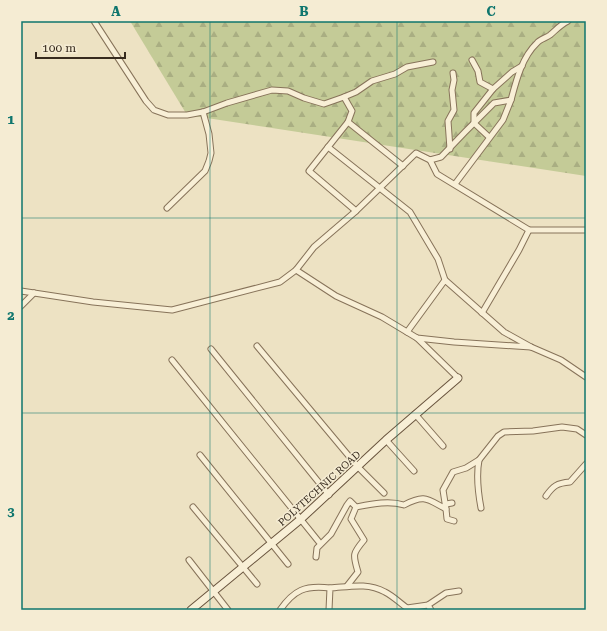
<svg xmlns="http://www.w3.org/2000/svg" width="607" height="631" font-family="'Roboto Serif',serif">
<defs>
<pattern id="forest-firs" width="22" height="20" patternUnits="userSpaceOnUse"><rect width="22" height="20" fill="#c4cb97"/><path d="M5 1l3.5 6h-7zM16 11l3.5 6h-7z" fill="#a9ae82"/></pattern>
</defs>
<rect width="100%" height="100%" fill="#ede2c3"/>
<path fill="url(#forest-firs)" d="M130,21h456v155l-399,-61z"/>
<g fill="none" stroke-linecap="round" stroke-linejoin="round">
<defs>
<g id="street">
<path d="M94,21l52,80 8,9 14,5h19l16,-3 24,-9 45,-13 16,1 16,7 20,6 20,-7 8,14 -4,11 55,44"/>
<path d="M472,60l6,11 2,11 13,7"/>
<path d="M344,97l12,-5 16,-11 23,-7 12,-7 26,-5"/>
<path d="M348,122l-39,49 47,40"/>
<path d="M489,137l-15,-14v-10l19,-24 19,-17 10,-6"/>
<path d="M328,147l82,65 28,47 7,21"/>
<path d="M450,149l-2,-28 6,-11 -2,-20 2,-10 -1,-7"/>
<path d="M430,160l7,14 92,56h57"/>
<path d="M455,184l48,-64 8,-20"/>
<path d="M167,208l38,-37 4,-10 2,-8 -2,-19 -6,-22"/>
<path d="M296,270l40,26 46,21 35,21 37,4 77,5"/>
<path d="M21,291l72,11 79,8 108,-28 16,-12 18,-23 42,-36 60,-58 14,7 11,-3 24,-25 29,-29 17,-3c5,-19 11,-43 26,-57 3,-4 9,-5 13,-8 6,-5 10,-10 18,-14"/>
<path d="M21,306l13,-13"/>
<path d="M482,313l37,-63 10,-20"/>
<path d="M407,332l38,-52 59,52 27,15 30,13 25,17"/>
<path d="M417,338l41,40"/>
<path d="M257,346l101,121 26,26"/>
<path d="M211,349l118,146"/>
<path d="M172,360l147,182"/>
<path d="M415,414l28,32"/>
<path d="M386,440l28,31"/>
<path d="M200,455l88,109"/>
<path d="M479,460c-3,16 -1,32 2,48"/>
<path d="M546,496c7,-10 11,-13 24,-14l16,-18"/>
<path d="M446,504l6,-1"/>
<path d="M193,507l64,77"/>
<path d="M446,509l1,10 7,2"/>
<path d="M316,557l1,-9 14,-14 16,-29 3,-4 6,6"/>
<path d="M189,560l39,50"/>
<path d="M347,586l11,-14c-5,-17 -6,-18 6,-32l-13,-21 5,-12c15,-3 33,-7 48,-2 21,-11 23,-6 42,4l-3,-19 10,-18 13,-4 13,-8 19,-24 6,-4 29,-1 29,-4 15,2 9,6"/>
<path d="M428,605l3,5"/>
<path d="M407,608l21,-3 18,-12 13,-2"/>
<path d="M280,610c14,-20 25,-25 50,-22"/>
<path d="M329,610l1,-22c18,-1 37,-6 55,4 8,4 15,11 22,16v2"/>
</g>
<path id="secondary" d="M191,610l110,-91 85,-79 72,-62"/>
</defs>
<use href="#street" stroke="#87735a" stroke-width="7"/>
<use href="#secondary" stroke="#69543e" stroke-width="9"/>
<use href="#street" stroke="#f8efd6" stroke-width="5"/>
<use href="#secondary" stroke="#f8efd6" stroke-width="7"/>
</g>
<path fill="none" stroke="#0f766e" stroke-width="1" stroke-opacity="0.55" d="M210,21v589M397,21v589M21,218h565M21,413h565"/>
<g text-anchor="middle" stroke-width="3" stroke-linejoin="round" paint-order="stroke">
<g font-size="10" fill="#372b1e" stroke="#f5ecd3">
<text transform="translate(319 488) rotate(-42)" y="4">POLYTECHNIC ROAD</text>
</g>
</g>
<rect width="607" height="631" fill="none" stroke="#f5ecd3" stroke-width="44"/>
<path d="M36 52v6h89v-6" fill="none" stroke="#372b1e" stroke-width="2"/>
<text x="42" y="52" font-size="12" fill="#372b1e" stroke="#f5ecd3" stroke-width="3" paint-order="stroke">100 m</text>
<rect x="22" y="22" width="563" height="587" fill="none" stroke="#0f766e" stroke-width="1.5"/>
<g font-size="13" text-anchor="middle" font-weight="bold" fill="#0f766e">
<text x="116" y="16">A</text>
<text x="304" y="16">B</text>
<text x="491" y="16">C</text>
<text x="11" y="124">1</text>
<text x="11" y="320">2</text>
<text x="11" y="516">3</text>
</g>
</svg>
